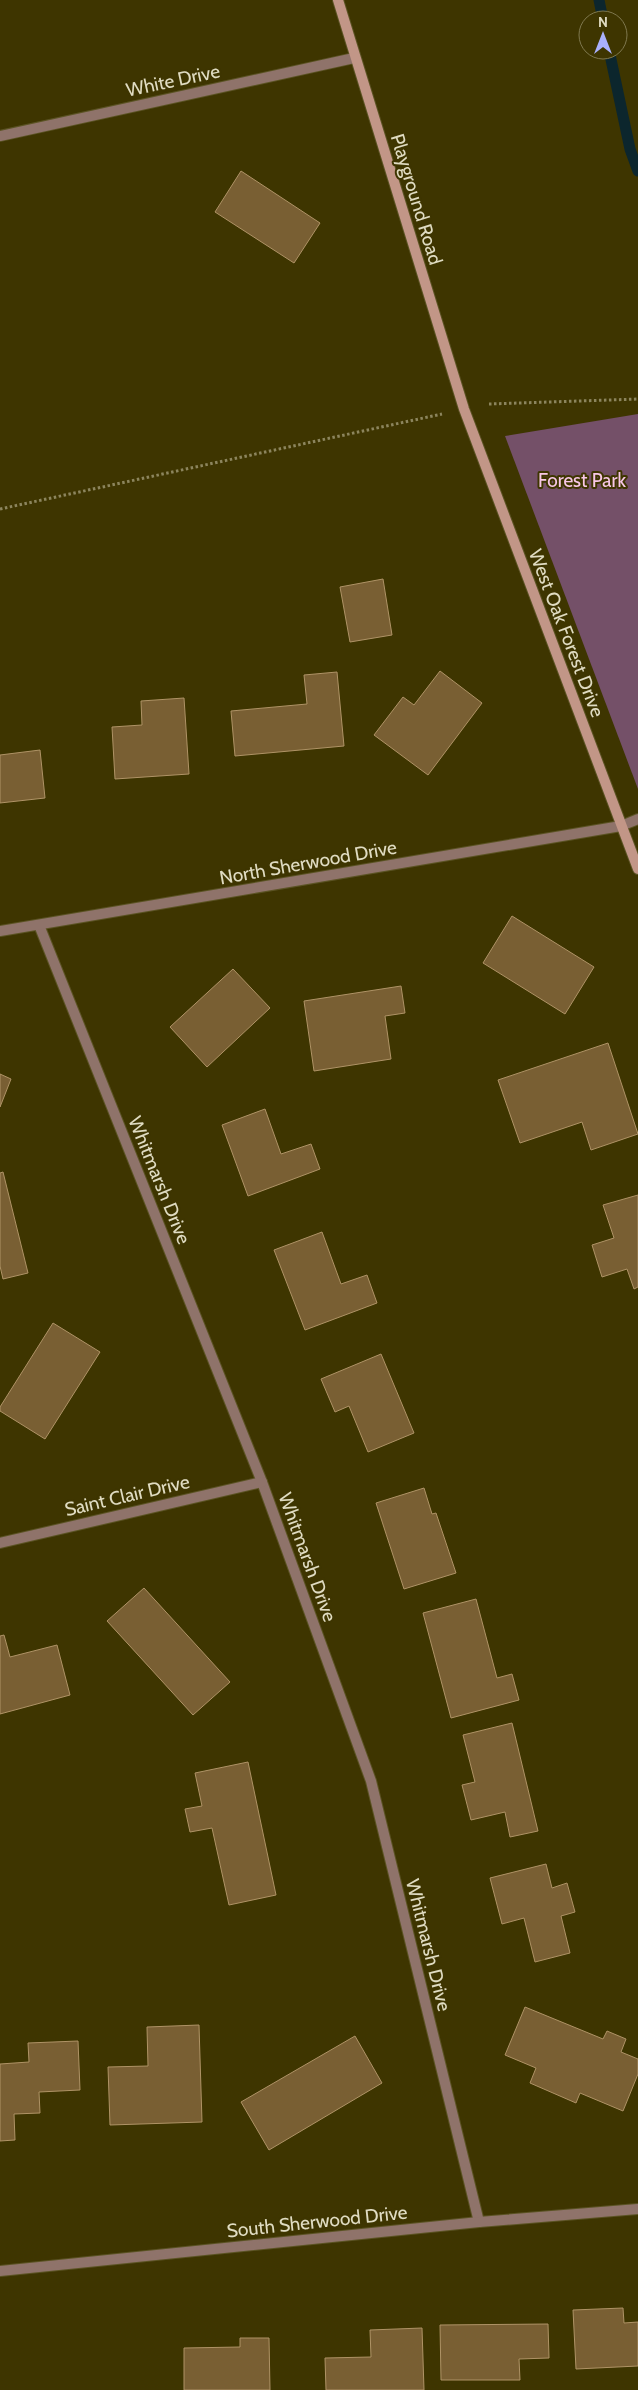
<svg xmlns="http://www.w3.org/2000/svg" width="638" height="2390" font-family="Cabin,sans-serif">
<rect width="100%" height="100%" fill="#3e3500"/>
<path fill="#745068" d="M638,414v375l-133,-353z"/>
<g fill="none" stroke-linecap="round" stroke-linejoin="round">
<g stroke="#0c262d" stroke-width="11">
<path d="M599,0l4,20"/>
<path d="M609,50l21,99 8,22"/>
</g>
</g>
<g fill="#795f33" stroke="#af9366">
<path d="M241,171l79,52 -26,40 -79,-51z"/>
<path d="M383,579l9,56 -42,7 -10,-55z"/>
<path d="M440,671l42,32 -54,72 -54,-40 29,-38 11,8z"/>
<path d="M337,672l7,74 -109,10 -4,-45 76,-7 -3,-29z"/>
<path d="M184,698l5,76 -74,5 -3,-52 30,-2 -1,-24z"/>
<path d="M40,750l5,48 -45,5v-48z"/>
<path d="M512,916l82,51 -29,47 -82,-51z"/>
<path d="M233,969l37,39 -63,59 -37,-40z"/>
<path d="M401,986l4,27 -20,3 6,43 -77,12 -10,-70z"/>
<path d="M608,1043l30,91 -47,16 -9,-28 -62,21 -22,-63z"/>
<path d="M0,1074l11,5 -11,28z"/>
<path d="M265,1109l16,45 30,-10 9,25 -72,27 -26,-71z"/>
<path d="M3,1172l25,101 -25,6 -3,-13v-93z"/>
<path d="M638,1195v92l-4,2 -7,-20 -25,8 -10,-32 22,-7 -11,-33z"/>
<path d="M322,1232l19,52 26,-9 10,28 -72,27 -31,-80z"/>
<path d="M53,1323l47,29 -55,87 -45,-28v-4z"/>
<path d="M381,1354l33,79 -46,19 -19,-46 -14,6 -14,-33z"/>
<path d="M424,1488l8,26 4,-1 20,60 -52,16 -28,-86z"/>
<path d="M144,1588l86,94 -37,33 -86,-94z"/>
<path d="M476,1599l21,79 15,-4 7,26 -68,18 -28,-105z"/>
<path d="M4,1635l6,22 47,-12 13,50 -70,19v-78z"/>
<path d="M512,1723l26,108 -28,6 -5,-25 -34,8 -9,-35 13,-3 -12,-47z"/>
<path d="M248,1762l28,133 -47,10 -17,-77 -22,4 -5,-23 17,-3 -7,-33z"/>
<path d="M546,1864l6,24 15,-5 8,29 -14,4 9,37 -35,9 -11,-44 -22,6 -12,-46z"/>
<path d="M525,2007l78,32 4,-8 19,8 -5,13 17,7v15l-15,37 -43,-18 -4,10 -46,-20 6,-15 -31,-13z"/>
<path d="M199,2025l3,97 -92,3 -2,-58 40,-1 -1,-39z"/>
<path d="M355,2036l27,47 -113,67 -28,-48z"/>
<path d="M78,2041l2,49 -41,2 1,21 -26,1 1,26 -15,1v-77l29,-2 -1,-19z"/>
<path d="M623,2308l1,15 14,-1v44l-62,3 -3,-59z"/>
<path d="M548,2324l1,34 -30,1 1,21h-79l-1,-55z"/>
<path d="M422,2328l2,62h-98l-1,-32 46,-1 -1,-27z"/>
<path d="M240,2338h29l1,52h-86v-42l56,-1z"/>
</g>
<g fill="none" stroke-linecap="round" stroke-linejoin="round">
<defs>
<path id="service" d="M621,826l17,-7"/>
<g id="minor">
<path d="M0,136l354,-78"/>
<path d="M39,925l223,557 109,299 108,441"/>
<path d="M0,931l621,-105"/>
<path d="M0,1543l262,-61"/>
<path d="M0,2271l479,-49 159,-13"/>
</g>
<path id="secondary" d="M338,0l126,409 174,460"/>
</defs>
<use href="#service" stroke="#5b5323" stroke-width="12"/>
<use href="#minor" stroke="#5b5323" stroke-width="12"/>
<use href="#secondary" stroke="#5b5323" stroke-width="12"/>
<g stroke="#8c855d" stroke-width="3" stroke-dasharray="2.5 2.5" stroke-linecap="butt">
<path d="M489,404l149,-5"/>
<path d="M0,509l442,-95"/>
</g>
<use href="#service" stroke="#8f736a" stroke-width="10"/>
<use href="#minor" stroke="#8f736a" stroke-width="10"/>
<use href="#secondary" stroke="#c29687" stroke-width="10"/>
</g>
<g text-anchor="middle" stroke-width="4" stroke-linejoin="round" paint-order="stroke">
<g font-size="19" fill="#e0dcc2" stroke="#3e3500">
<text transform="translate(173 80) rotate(-12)" y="7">White Drive</text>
<text transform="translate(417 199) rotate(73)" y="7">Playground Road</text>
<text transform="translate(567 633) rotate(69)" y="7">West Oak Forest Drive</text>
<text transform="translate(308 862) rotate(-10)" y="7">North Sherwood Drive</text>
<text transform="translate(160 1180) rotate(68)" y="7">Whitmarsh Drive</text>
<text transform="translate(127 1495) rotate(-13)" y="7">Saint Clair Drive</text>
<text transform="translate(308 1557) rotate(70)" y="7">Whitmarsh Drive</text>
<text transform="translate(429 1945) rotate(76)" y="7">Whitmarsh Drive</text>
<text transform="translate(317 2221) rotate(-6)" y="7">South Sherwood Drive</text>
</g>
<g font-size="19" fill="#f8c7e7" stroke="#3e3500">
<text x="582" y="487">Forest Park</text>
</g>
</g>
<g transform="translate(603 35)"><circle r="24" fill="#3e3500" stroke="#7f784e"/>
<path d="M0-4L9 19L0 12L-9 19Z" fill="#a9b0fc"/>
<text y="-8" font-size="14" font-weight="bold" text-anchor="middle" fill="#e0dcc2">N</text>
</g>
</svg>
